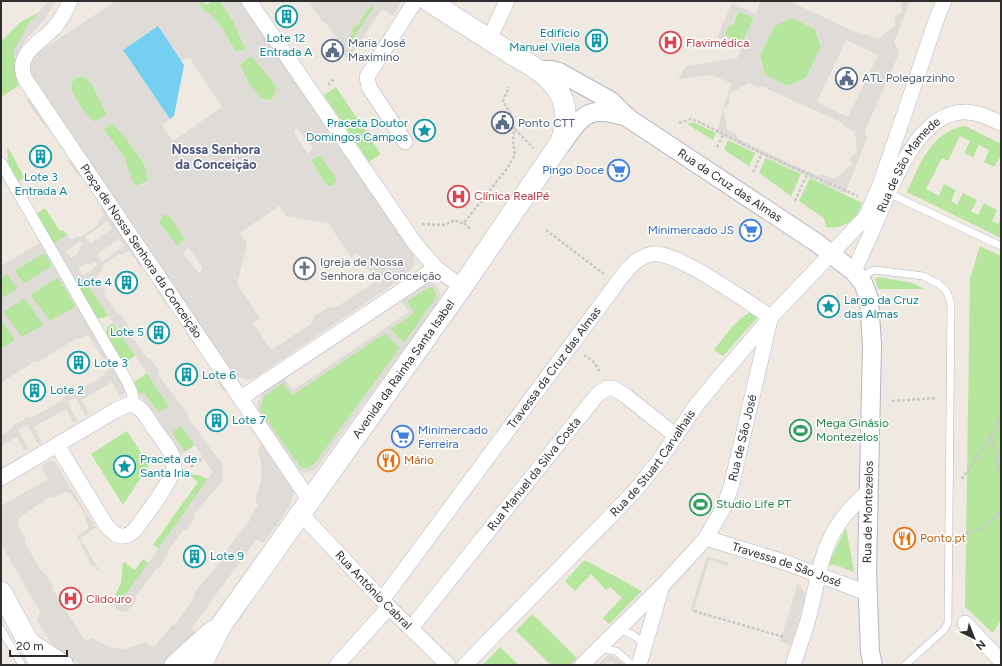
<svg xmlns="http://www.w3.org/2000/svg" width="1002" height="666" font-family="Figtree,sans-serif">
<rect width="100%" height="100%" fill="#efe9e1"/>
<g fill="#b6e59e">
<path d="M198,1h4l5,4 4,-4h9l12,18 14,29 -10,4 -17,-29 -18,-16z"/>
<path d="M373,5l2,1 -24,36 -3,-4 5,-5 -2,-3 14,-16 -1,-2z"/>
<path d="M739,11l15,7 -12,25 -18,-8 6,-11 3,1z"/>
<path d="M40,12l-12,13 -14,26 7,33 -20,13v-56l21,-20z"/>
<path d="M792,18l23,11 6,18 -15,31 -19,8 -22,-11 -5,-19 14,-30z"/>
<path d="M251,56l20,22 6,13 -5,8c-17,7 -27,-23 -32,-35z"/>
<path d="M81,76c15,4 21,27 26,39l-13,7c-8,-9 -30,-28 -21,-42z"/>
<path d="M336,87l45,67 -12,8 -45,-67z"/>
<path d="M693,122l23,11 -3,7 -26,-16z"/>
<path d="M112,123c13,14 37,35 36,57l-9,6 -6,-3 -9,-26 -20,-27z"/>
<path d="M965,126l36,18v12l-7,11 -10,-5 5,-12 -10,-5 -6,12 -9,-4 6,-12 -10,-5 -12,25 -6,-3 -16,31 13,7 5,-12 12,6 -5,11 6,4 6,-12 14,7 -6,11 7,4 6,-12 13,7 -5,11 6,3 3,-5v19l-94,-46c11,-25 25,-62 58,-66z"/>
<path d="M728,140l27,13 -6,13 -25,-16z"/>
<path d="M7,146l18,32 -7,4 -10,-17z"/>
<path d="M319,155l17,22v5l-3,4h-5l-4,-4 -13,-22z"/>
<path d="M766,158l35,16 -10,22 -32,-23z"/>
<path d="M810,178l52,25c-5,17 -19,27 -36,24l-2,-9 -25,-17z"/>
<path d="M45,208l15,23 3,-1 4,5 -14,9 -17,-30z"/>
<path d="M163,215h4l5,4 13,21 -8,6 -17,-22v-5z"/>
<path d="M980,246l21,10v363l-8,14 -28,-26 5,-329z"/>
<path d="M45,253l7,13 -28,18 -10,-14z"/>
<path d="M7,274l11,14 -17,11v-21z"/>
<path d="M58,277l18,30 -26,14 -20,-26z"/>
<path d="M878,277l35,6 11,6h-46l-3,-10z"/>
<path d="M87,283l21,32c-4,4 -8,4 -13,2l-16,-28z"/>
<path d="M432,287l4,4v7l-32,45 -14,-14 24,-16 -7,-12 20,-13z"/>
<path d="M24,298l20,27 -22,12 -19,-25z"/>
<path d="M752,312l7,4 -36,40 -9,-6c8,-10 26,-36 38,-38z"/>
<path d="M1,319l14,21 -14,9z"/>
<path d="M113,323l22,33 -12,8 -17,-30 1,-7z"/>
<path d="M385,333l15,15 -84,114c-5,5 -8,8 -15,6l-39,-54 -2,-5 3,-12 20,-15 9,13z"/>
<path d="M147,373l22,33 -10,7 -15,-20 -5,1 -6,-11z"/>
<path d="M182,425l13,20 -10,7 -13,-17 1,-4z"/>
<path d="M127,431l22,34 -26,40 -32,-51z"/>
<path d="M187,474l11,1 10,4 -49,70 -6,-4 45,-63z"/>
<path d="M846,528l8,44 -19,-7 -8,1z"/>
<path d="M143,559l6,4 -29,40 -8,-2 9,-18 2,-19 1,-2 11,8z"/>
<path d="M585,560l57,31 -33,33 -6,-6 19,-20 -12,-11 -4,3 -15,-16 -16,17 -10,-10z"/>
<path d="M532,614l45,44 -7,7h-19l-35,-34z"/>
<path d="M500,647l19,18h-36z"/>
</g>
<g fill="#dfdcd8" fill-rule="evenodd">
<path d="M48,1h8l-10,17 -19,20 -8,14v28l-4,-16 -1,-13 14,-26z"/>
<path d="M116,1h82l3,6 18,16 17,29 9,-4 -13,-29 -12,-18h24l170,253v11l-7,10 -151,102 -8,3 -14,-4 -204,-300v-12l3,-7 7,-6zM157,26l25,35 7,-4 33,50 -49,34 -11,-16 8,-6 -47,-69zM251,56l23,27 3,8 -5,8 -5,2 -7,-3 -13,-17 -7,-17zM78,77h7l6,6 16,32 -13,7 -12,-13 -11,-20 1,-7zM112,123l13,14 19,27 4,16 -5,5 -4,1 -6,-3 -9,-26 -20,-27zM296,128l3,2 14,18 -5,6 -14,-21zM319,155l17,22v5l-3,4h-5l-4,-4 -13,-21zM279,206l7,10 42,7 23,34 6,-4 19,28 -41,27 -7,-1 -14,9 -2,7 -41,27 -18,-27 7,-5 -23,-34 10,-40 -7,-11zM163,215h5l4,4 13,21 -8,6 -17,-22v-5zM188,247l14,20 -1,5h-3l-15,-19z"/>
<path d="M308,1h92v3l-7,12 -11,-7 -34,51 -8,-10 2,-4 -17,-24 -3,-1zM373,5l2,1 -24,36 -3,-4 5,-5 -2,-3 9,-7 -2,-3 7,-6 -1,-2z"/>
<path d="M760,1h29l73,34 4,-1 12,5 18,-14 -2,-8 8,-5 -1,-11h9l-16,41 5,11 -34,78 2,7 -22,56 -129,-61 15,-50 -19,-8 -34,4 8,-13 51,-8 4,-10 -24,-11 15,-34 24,11zM739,11l15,7 -12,25 -18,-8 6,-11 2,1zM792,18l23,11 6,18 -15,31 -19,8 -22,-11 -5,-19 14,-30zM846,40l32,15 -30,62 -31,-15zM749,83l9,4h5l80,36 1,3 11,6 2,21 -7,5 2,7 -18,14 -13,-5 -3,2 -80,-37 -2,-5 -9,-4 -3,-21 6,-7 -1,-8z"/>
<path d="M30,97l263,390 1,4 -4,14 -8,13 -19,25 -6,-4 -66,90 6,4 -32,32h-82l-13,-6 -17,-13 -16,-26 3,-8 -39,-68v-38l47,-27 -7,-13 9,-5h4l42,67 -16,10 19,32h-2l-3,-4 -3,-1 -14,-29 11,-7v-4l-3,-7 1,-3 -16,-22 -5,-1 -11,6 -4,-1 -31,21 -1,7 8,15 -1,3 17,29 4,2 7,12v4l31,49 4,1 3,-2 21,10 13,1 20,-7 7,5 4,-2 16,-20h3l20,-29 -1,-3 27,-32v-4l29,-37v-4l8,-11 -3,-6 6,-17v-20l-3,-12 3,-6 -34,-53 -4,-1 -9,-14 1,-5 -29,-37v-4l-15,-23 -4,-2 -10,-14 1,-4 -14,-20 -4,-1 -10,-14 -3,-1 -5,4 -4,-1 -16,12 1,3 -7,8 9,14 -1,4 14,19 4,2 9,14 -1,4 17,24 4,1 8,12 -1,3 30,40v4l35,47 -1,17 -27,31v4l-5,8 -3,4 -4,1 -16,22 1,3 -8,12 -4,2 -20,27 1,4 -10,12 -10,-2 -5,-9 8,1 93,-130 -32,-47 -9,8 13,19 -4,3 -42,-61 5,-1 15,20 10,-7 -82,-122 -8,5 -26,-45 14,-9 5,5 5,-4 4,1 18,-13v-4l5,-6 -3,-5 1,-4 -20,-29h-3l-10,-13 1,-5 -19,-29h-4l-21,-29zM107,221l5,8 -22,15 -5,-7zM119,239l5,7 -22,16 -5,-8zM80,241l3,3 -3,3 -2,6 -7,5 -5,-7zM95,262l3,3 -15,11 -5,-7 7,-5h6z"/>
<path d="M43,241l83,150 -6,6 -8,-15 -30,18 7,14 -3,2 -11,-19 -8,5 11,19 -4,2 -8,-14 -32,18 8,15 -4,2 -11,-19 -9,5 11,19 -4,2 -8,-14 -16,9v-11l10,-6 1,-3 16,-9 3,1 30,-17 1,-3 37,-19 10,-10 -20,-33 -3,-1 -7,4 -2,-1 -39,24 -3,-1 -34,22v-34l14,-9 -14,-21v-20l17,-11 -11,-14 -6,4v-12zM45,253l7,13 -27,18 -11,-13zM58,277l18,30 -26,14 -20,-26zM24,298l20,27 -22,12 -19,-25z"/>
<path d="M429,282l6,2 4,5 2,6 -4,9 -121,165 -10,4 -6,-2 -42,-60v-10l5,-9 21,-14 9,12 116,-78 -9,-12zM432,287l3,3 1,8 -32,45 -14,-14 24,-16 -7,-12 20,-13zM385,333l15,15 -84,114 -6,6 -5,1 -4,-1 -39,-54 -2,-5 3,-12 20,-15 9,13z"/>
<path d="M707,556l22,7v1l-1,2 -19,-6 -15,51 -3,-1v-2z"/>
<path d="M798,583l6,9 1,8 -14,45 -11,-3z"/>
<path d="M608,655l8,2 8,8h-7l-6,-3 -7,3h-7z"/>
</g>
<path fill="#75cff0" d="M158,26l26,39 -10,51 -4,3 -47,-69z"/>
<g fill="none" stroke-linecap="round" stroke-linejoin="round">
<defs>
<g id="service">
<path d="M888,193l113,53"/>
<path d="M858,277l17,-7 48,6 16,8 8,8 4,11 -3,320 -4,7 -39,35"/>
<path d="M1,629l21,36"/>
<path d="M618,630c11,2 21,6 26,17"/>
<path d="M600,649l16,2 16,14"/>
</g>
<path id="pedestrian" d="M1,163l126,218 5,11 2,13"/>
<g id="minor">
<path id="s1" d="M70,1c-4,10 -9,19 -16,27 -14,15 -40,26 -29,51l285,422"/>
<path d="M249,1l167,244 20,23 26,19"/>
<path d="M489,39l18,-38"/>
<path d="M405,142l-36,-55 -2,-10 48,-76"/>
<path id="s2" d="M854,272c6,-15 13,-30 20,-45 16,-36 41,-113 89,-115 14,-1 26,6 38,11"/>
<path d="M241,398l195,-130"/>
<path d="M1,478l115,-68 14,-6c12,2 17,14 23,23 7,10 19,23 21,35 2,16 -30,55 -40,69 -11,10 -20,4 -28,-6l-49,-80"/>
<path id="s3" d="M301,514l81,86 66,65"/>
<path id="s4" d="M706,538l78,24 83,31"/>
<path id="s5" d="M382,600l235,-317c9,-12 19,-26 35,-29 24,-4 96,49 119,63"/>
<path d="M965,623l36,38"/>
<path id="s6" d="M411,628l186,-233 10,-7h6l13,8 50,40"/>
<path d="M337,665l52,-58"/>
<path id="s7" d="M465,665l169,-173 25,-31 36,-54 22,-27 54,-63 95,-100 15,-35 56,-164 7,-17"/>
<path id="s8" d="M582,665l81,-80 43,-47 18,-31 7,-20 39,-167"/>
<path d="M639,665l23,-79"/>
<path d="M793,665c5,-16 12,-33 16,-49 14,-56 12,-84 59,-124"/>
</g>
<g id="tertiary">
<path id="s9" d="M537,70h14l8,2 52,29 17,17 189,125 37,29 9,11 6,16 3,46 -5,226 3,81 3,13"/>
<path d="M561,145c23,-32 27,-40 67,-28"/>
</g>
<g id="secondary">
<path d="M1,592l40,73"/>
<path d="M32,645l31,20"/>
<path d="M175,665l38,-34"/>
<path id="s10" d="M201,665l21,-41 240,-337 99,-145c5,-16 7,-35 -2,-50 -10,-19 -35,-30 -52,-41 -26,-17 -52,-33 -78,-50"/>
</g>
</defs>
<use href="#service" stroke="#b4b7c1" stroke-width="8"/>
<use href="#pedestrian" stroke="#b4b7c1" stroke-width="12"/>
<use href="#minor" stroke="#b4b7c1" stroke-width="16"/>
<use href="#tertiary" stroke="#b4b7c1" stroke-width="20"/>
<use href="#secondary" stroke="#b4b7c1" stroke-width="22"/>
<g stroke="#c9c9c9" stroke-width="2.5" stroke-dasharray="3 2" stroke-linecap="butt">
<path d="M328,85l6,-6"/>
<path d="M679,123l12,-4 6,2 66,33 95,42"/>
<path d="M515,129l18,19"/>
<path d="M717,147l6,-12"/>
<path d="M753,172l9,-19"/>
<path d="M487,194l8,5"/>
<path d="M795,201l12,-27"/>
<path d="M464,223l7,7"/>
<path d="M422,224l23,1 10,-5 5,3h4l44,-56 7,-12 -2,-12 1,-14 -4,-16 -7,-12 6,-14"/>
<path d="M546,230l58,44"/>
<path d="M584,355l11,8 5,10"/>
<path d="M892,401l45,-3"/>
<path d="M991,437l10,38"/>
<path d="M191,467l12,-10"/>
<path d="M962,479l29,-43 10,-20"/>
<path d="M961,536l20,-8 20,-16"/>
<path d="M694,611l90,26"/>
</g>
<use href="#service" stroke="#fff" stroke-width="7"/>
<use href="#pedestrian" stroke="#fff" stroke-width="11"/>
<use href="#minor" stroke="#fff" stroke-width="15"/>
<use href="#tertiary" stroke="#fff" stroke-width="18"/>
<use href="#secondary" stroke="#fff" stroke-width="21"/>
</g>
<defs>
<symbol id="building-ring" viewBox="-11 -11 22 22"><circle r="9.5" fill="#fff" stroke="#0f9aa8" stroke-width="1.5"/><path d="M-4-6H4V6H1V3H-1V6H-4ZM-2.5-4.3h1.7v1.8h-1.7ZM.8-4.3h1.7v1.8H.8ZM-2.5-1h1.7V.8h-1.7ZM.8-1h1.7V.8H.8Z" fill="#0f9aa8"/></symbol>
<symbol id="hospital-ring" viewBox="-11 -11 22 22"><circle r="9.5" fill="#fff" stroke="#e0444e" stroke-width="1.5"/><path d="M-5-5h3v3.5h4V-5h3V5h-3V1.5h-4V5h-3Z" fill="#e0444e"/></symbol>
<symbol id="civic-ring" viewBox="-11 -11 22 22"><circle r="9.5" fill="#fff" stroke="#5c6f8a" stroke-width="1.5"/><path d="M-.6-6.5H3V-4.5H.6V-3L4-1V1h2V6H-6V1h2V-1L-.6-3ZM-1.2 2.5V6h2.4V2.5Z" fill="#5c6f8a"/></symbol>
<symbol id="sight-ring" viewBox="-11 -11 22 22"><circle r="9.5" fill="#fff" stroke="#0f9aa8" stroke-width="1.5"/><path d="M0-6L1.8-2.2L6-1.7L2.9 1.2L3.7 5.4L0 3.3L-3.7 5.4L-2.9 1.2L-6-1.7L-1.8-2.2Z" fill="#0f9aa8"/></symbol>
<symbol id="supermarket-ring" viewBox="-11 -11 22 22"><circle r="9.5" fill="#fff" stroke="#3f7fe0" stroke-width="1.5"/><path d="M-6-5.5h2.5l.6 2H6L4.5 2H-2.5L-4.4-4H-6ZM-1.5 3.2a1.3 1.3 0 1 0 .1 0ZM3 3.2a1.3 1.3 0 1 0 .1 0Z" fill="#3f7fe0"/></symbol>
<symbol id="church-ring" viewBox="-11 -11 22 22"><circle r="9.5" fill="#fff" stroke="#6b7280" stroke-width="1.5"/><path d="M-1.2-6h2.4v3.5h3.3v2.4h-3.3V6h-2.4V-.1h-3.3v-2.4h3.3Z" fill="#6b7280"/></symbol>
<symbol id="stadium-ring" viewBox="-11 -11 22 22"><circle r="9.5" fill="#fff" stroke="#2e9e5b" stroke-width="1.5"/><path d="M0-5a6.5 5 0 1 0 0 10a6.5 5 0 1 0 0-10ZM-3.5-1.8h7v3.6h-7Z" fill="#2e9e5b"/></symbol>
<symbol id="restaurant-ring" viewBox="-11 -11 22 22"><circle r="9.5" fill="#fff" stroke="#e8710a" stroke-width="1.5"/><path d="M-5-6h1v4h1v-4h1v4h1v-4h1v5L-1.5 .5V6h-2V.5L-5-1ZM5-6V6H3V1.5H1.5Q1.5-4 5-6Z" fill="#e8710a"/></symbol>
</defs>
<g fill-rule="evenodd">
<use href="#building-ring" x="274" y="4" width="25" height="25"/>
<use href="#building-ring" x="584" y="28" width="25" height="25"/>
<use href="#hospital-ring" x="658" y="30" width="25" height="25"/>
<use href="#civic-ring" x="320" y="38" width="25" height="25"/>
<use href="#civic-ring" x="834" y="66" width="25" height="25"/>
<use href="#civic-ring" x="490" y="110" width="25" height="25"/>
<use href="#sight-ring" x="412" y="118" width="25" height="25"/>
<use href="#building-ring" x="28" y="144" width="25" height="25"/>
<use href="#supermarket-ring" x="606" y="158" width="25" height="25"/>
<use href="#hospital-ring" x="446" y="184" width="25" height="25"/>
<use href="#supermarket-ring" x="738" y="218" width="25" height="25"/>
<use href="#church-ring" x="292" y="256" width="25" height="25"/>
<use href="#building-ring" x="114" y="270" width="25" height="25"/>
<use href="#sight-ring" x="816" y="294" width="25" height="25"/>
<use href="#building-ring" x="146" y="320" width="25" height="25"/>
<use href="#building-ring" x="66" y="350" width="25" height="25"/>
<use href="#building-ring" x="174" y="362" width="25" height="25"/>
<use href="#building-ring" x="22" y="378" width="25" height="25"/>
<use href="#building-ring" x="204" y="408" width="25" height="25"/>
<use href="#stadium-ring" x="788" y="418" width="25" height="25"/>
<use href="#supermarket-ring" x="390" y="424" width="25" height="25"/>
<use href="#restaurant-ring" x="376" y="448" width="25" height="25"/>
<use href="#sight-ring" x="112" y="454" width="25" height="25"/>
<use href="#stadium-ring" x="688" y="492" width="25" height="25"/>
<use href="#restaurant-ring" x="892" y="526" width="25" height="25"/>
<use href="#building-ring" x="182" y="544" width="25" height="25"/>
<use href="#hospital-ring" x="58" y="586" width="25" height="25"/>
</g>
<g text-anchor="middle" stroke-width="3" stroke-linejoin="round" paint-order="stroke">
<g font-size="12" fill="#0d838f" stroke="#fff" text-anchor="start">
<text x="580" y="37" text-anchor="end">Edifício<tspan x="580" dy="14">Manuel Vilela</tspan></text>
<text x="286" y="42" text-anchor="middle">Lote 12<tspan x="286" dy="14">Entrada A</tspan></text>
<text x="408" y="127" text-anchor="end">Praceta Doutor<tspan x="408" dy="14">Domingos Campos</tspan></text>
<text x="41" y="181" text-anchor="middle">Lote 3<tspan x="41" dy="14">Entrada A</tspan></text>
<text x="112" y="286" text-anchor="end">Lote 4</text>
<text x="844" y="304">Largo da Cruz<tspan x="844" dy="14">das Almas</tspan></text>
<text x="144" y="336" text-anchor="end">Lote 5</text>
<text x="94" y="367">Lote 3</text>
<text x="202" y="379">Lote 6</text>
<text x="50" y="394">Lote 2</text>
<text x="232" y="424">Lote 7</text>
<text x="140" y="463">Praceta de<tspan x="140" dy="14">Santa Iria</tspan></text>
<text x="210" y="560">Lote 9</text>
</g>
<g font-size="12" fill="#4e5e75" stroke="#fff" text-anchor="start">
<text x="348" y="47">Maria José<tspan x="348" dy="14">Maximino</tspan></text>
<text x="862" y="82">ATL Polegarzinho</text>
<text x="518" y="127">Ponto CTT</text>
</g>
<g font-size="12" fill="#be3a42" stroke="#fff" text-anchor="start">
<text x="686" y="47">Flavimédica</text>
<text x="474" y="200">Clínica RealPé</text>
<text x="86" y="603">Clidouro</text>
</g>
<g font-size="12" fill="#2e2e2e" stroke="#fff">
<text dy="4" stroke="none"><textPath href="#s2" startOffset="121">Rua de São Mamede</textPath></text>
<text dy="4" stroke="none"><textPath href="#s9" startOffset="228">Rua da Cruz das Almas</textPath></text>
<text dy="4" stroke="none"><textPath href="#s1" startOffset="303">Praça de Nossa Senhora da Conceição</textPath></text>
<text dy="4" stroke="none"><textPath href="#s5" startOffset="289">Travessa da Cruz das Almas</textPath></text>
<text dy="4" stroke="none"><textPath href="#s10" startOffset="359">Avenida da Rainha Santa Isabel</textPath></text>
<text dy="4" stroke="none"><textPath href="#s8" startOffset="285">Rua de São José</textPath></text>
<text dy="4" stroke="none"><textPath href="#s7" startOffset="276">Rua de Stuart Carvalhais</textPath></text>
<text dy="4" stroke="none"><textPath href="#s6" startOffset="197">Rua Manuel da Silva Costa</textPath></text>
<text transform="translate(868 512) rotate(-89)" y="4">Rua de Montezelos</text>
<text dy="4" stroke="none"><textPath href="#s4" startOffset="85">Travessa de São José</textPath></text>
<text dy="4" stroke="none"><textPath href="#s3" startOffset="105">Rua António Cabral</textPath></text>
</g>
<g font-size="12" fill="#366cbe" stroke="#fff" text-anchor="end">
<text x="604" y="174">Pingo Doce</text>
<text x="734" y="234">Minimercado JS</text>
<text x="418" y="434" text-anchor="start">Minimercado<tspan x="418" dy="14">Ferreira</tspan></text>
</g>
<g font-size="12" fill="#5b616d" stroke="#fff" text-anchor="start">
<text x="320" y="266">Igreja de Nossa<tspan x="320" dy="14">Senhora da Conceição</tspan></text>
</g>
<g font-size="12" fill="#27864d" stroke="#fff" text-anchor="start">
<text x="816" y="427">Mega Ginásio<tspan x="816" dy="14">Montezelos</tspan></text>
<text x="716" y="508">Studio Life PT</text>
</g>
<g font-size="12" fill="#c56008" stroke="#fff" text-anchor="start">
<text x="404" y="464">Mário</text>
<text x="920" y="542">Ponto.pt</text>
</g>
<g font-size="13" font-weight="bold" fill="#4d5680" stroke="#fff">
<text x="216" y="154">Nossa Senhora<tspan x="216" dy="15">da Conceição</tspan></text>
</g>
</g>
<rect width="1002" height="666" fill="none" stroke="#2e2e2e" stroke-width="4"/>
<g transform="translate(974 638) rotate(137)" stroke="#ffffff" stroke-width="3" paint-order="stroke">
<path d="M0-3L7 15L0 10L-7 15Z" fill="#2e2e2e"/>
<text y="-6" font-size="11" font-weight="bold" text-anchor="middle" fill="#2e2e2e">N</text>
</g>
<path d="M10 650v6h57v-6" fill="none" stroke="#2e2e2e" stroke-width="2"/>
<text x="16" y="650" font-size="12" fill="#2e2e2e" stroke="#ffffff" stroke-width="3" paint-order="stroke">20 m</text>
</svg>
